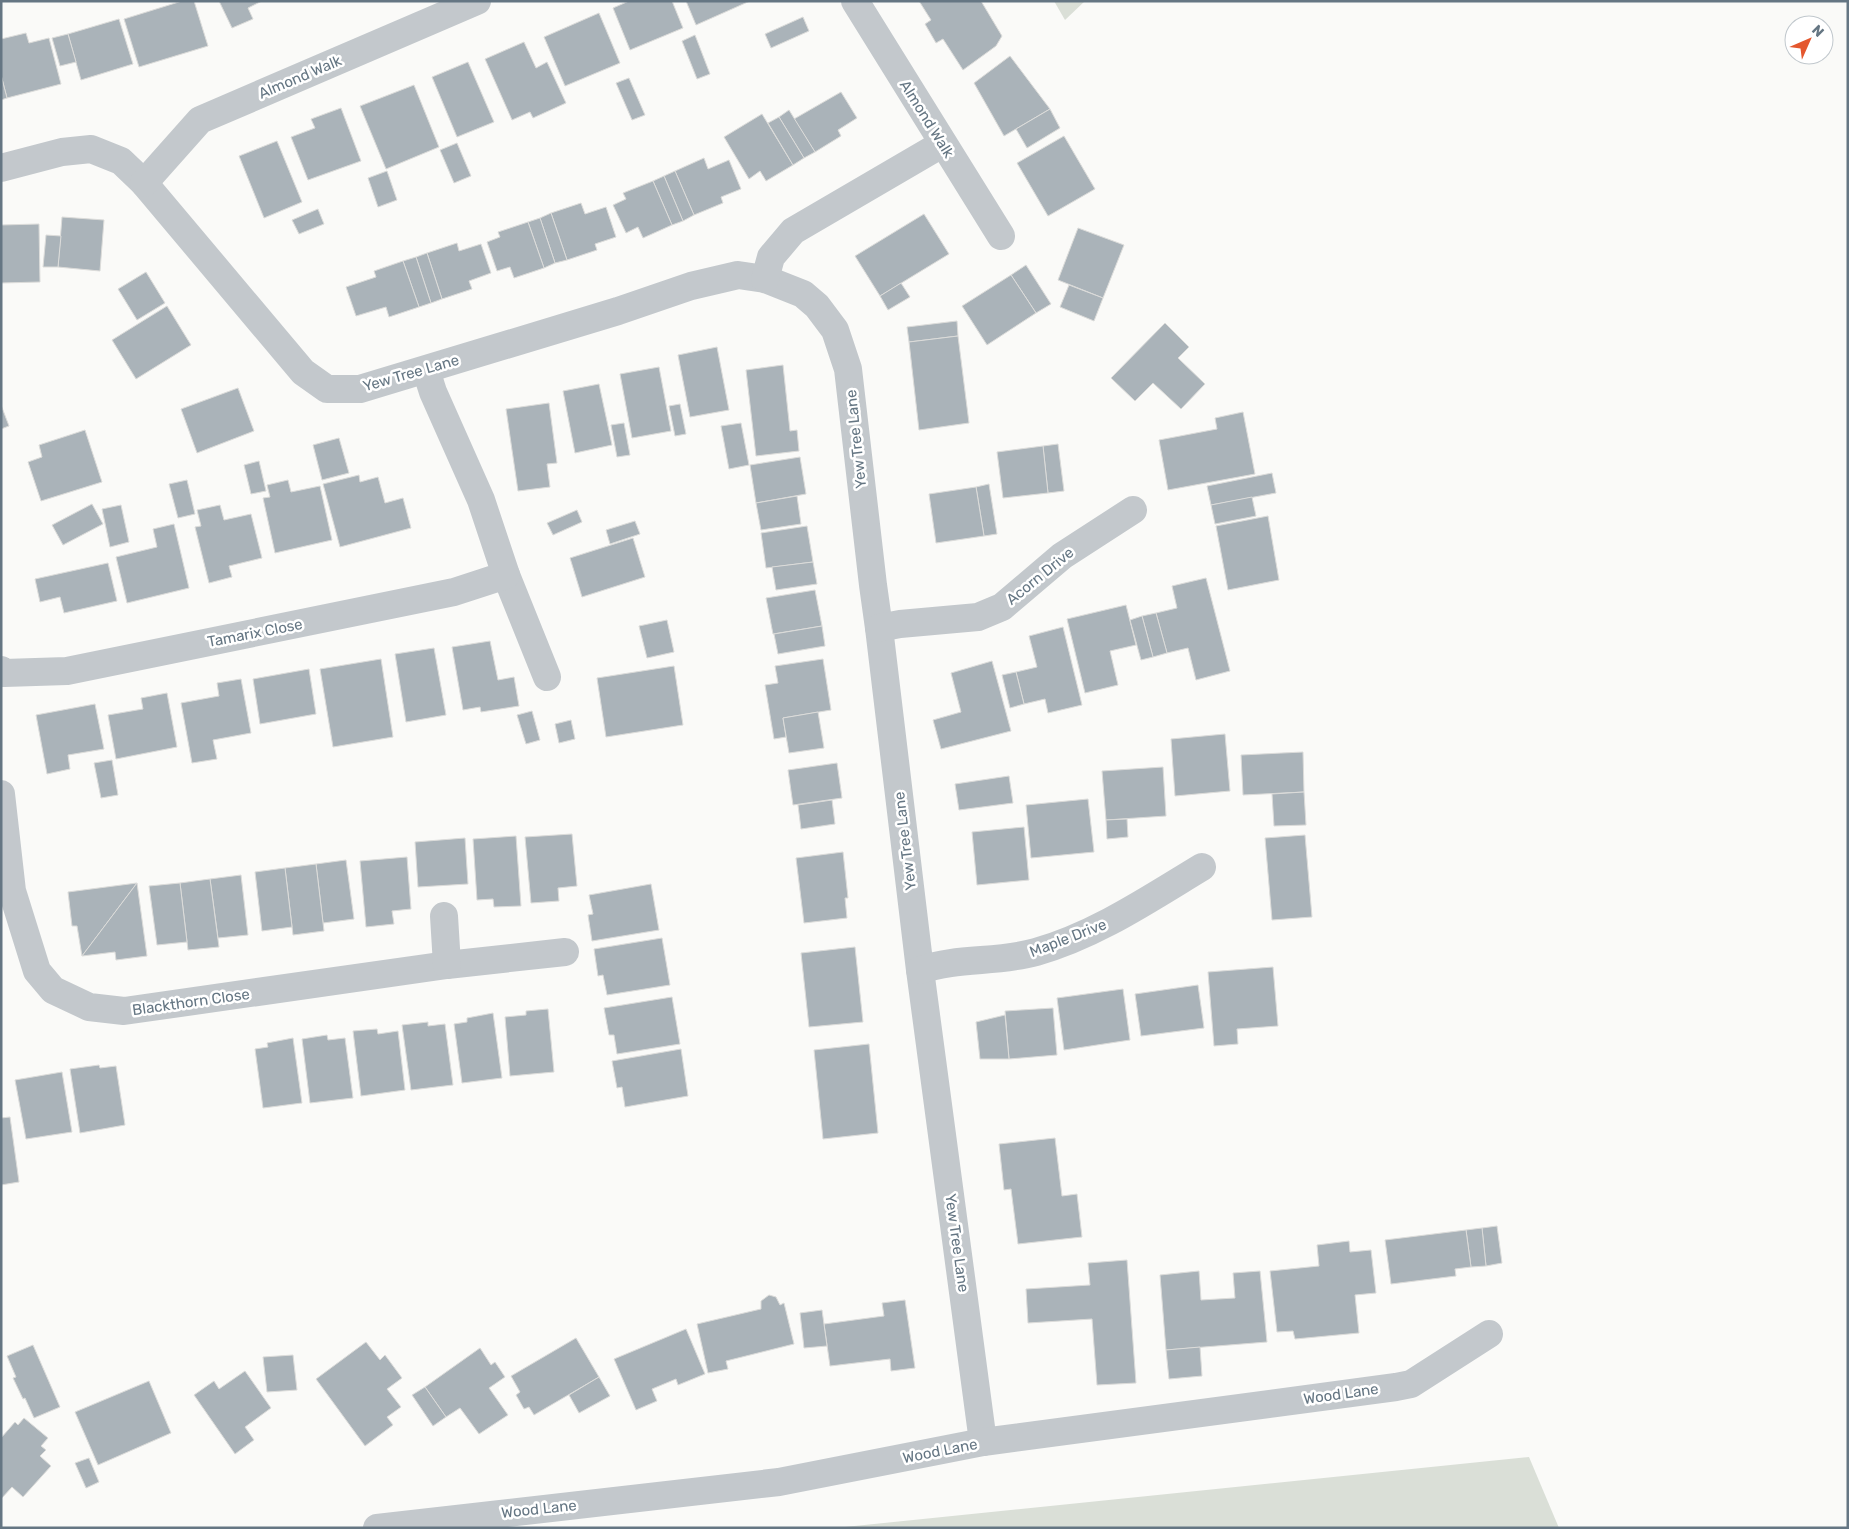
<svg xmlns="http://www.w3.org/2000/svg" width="1849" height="1529" font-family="Rubik,sans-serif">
<rect width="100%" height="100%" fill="#fafaf8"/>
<g fill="#dadfd7">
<path d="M1054,1h31l-20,19z"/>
<path d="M1529,1457l30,71h-724z"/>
</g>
<g fill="#aab3b9" stroke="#dcdcda">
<path d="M182,1h12l14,45 -69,21 -15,-48z"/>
<path d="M219,1h43l-14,7 5,11 -21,9z"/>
<path d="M629,1h43l11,27 -53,22 -17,-42z"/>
<path d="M686,1h64l-54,24z"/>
<path d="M919,1h62l21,35 -6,10 -33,24 -20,-31 -7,4 -11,-19 6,-4z"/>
<path d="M599,13l21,50 -55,23 -21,-49z"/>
<path d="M803,17l6,14 -38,17 -6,-14z"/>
<path d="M119,19l14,45 -52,16 -13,-46z"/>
<path d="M26,33l3,10 20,-5 12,46 -54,14 -6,-23v-36z"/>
<path d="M68,34l8,28 -16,4 -8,-28z"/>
<path d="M695,35l15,39 -13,5 -15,-38z"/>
<path d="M524,42l12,26 11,-6 19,41 -33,15 -3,-6 -18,8 -27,-61z"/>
<path d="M1010,56l40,53 -46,27 -30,-53z"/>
<path d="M468,62l26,60 -37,15 -25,-60z"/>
<path d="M1,75l6,23 -6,2z"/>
<path d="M629,78l16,37 -13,5 -16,-37z"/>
<path d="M414,85l25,62 -53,22 -26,-63z"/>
<path d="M841,92l16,26 -19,12 3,6 -26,16 -21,-33z"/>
<path d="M341,108l20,53 -53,19 -17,-43 24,-9 -4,-9z"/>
<path d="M1050,109l10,19 -33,20 -11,-19z"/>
<path d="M789,110l26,42 -11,6 -25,-41z"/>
<path d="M762,114l31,51 -27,16 -6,-10 -11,8 -25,-42z"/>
<path d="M779,117l25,41 -11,7 -25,-42z"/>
<path d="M1064,136l31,53 -47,27 -31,-53z"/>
<path d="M277,141l25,61 -38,16 -25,-62z"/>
<path d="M457,143l14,33 -17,7 -14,-33z"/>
<path d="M704,158l4,11 21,-9 12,29 -20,8 2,6 -29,12 -19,-44z"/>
<path d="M387,171l10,29 -19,7 -10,-29z"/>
<path d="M675,171l19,44 -11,6 -19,-45z"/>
<path d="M664,176l19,45 -11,4 -19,-44z"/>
<path d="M653,181l19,44 -29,13 -5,-11 -12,6 -13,-28 13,-6 -3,-6z"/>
<path d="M581,203l4,11 21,-7 10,30 -21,7 2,6 -30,10 -16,-47z"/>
<path d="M318,209l6,15 -25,10 -7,-14z"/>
<path d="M551,213l16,47 -12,3 -15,-45z"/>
<path d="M924,214l25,40 -69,42 -25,-40z"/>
<path d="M62,217l42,3 -4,51 -42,-4z"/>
<path d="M540,218l15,45 -11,5 -16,-46z"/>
<path d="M528,222l16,46 -30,10 -4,-11 -13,4 -10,-29 13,-5 -2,-5z"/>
<path d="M39,224l1,58 -39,1v-58z"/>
<path d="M1078,228l46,17 -21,53 -45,-18z"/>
<path d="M46,235l15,1 -3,31h-15z"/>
<path d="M457,243l2,8 22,-7 10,29 -22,8 3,8 -30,10 -15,-46z"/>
<path d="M427,253l15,46 -11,4 -15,-46z"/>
<path d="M416,257l15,46 -12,4 -16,-46z"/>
<path d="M403,261l16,46 -30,10 -3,-10 -30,9 -10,-29 30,-10 -2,-6z"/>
<path d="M1026,265l25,39 -15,9 -25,-38z"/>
<path d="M146,272l19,31 -28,17 -19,-31z"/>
<path d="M1011,275l25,38 -49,32 -25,-39z"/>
<path d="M901,283l9,14 -22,13 -8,-14z"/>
<path d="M1069,285l34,13 -9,23 -34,-14z"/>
<path d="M167,306l24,39 -55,34 -24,-39z"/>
<path d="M957,321l1,15 -49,6 -2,-15z"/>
<path d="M1165,323l24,24 -11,11 27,26 -24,25 -28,-26 -18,18 -24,-23z"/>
<path d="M958,336l11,87 -50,7 -10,-88z"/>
<path d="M717,347l12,63 -39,7 -12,-62z"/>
<path d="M783,365l7,66 7,-1 2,21 -43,5 -10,-86z"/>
<path d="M659,367l12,64 -39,7 -12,-64z"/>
<path d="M599,384l13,61 -37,8 -12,-62z"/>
<path d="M238,388l16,43 -57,22 -16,-44z"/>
<path d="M549,403l8,60 -10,1 3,23 -32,4 -12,-82z"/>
<path d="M680,404l6,30 -11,2 -6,-30z"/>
<path d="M1,405l8,21 -8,3z"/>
<path d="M1243,412l12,62 -87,16 -9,-50 58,-11 -2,-11z"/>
<path d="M624,423l6,32 -13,2 -6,-32z"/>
<path d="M741,423l8,42 -20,4 -8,-43z"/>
<path d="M85,430l17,52 -61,19 -13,-39 14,-5 -3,-12z"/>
<path d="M339,438l10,35 -27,7 -9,-35z"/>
<path d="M1058,444l6,47 -16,2 -5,-47z"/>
<path d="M1043,446l5,47 -45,5 -6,-46z"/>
<path d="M800,457l6,37 -50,9 -6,-38z"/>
<path d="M259,461l7,30 -15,3 -7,-29z"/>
<path d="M1272,473l4,20 -65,12 -4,-19z"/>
<path d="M359,475l1,7 18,-5 7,26 18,-5 8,30 -71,19 -17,-63z"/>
<path d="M187,480l8,34 -17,4 -9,-34z"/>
<path d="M288,480l3,12 29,-6 12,54 -57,13 -12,-55 7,-1 -3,-12z"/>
<path d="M989,484l8,50 -13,2 -8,-49z"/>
<path d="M976,487l8,49 -48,7 -7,-49z"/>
<path d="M797,496l4,28 -40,6 -5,-27z"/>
<path d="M1252,497l4,19 -41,8 -4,-19z"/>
<path d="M92,504l11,20 -40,21 -11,-20z"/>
<path d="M121,505l8,37 -19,5 -8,-38z"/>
<path d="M220,505l4,15 27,-6 11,44 -33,8 3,11 -23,6 -14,-56 6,-1 -4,-16z"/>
<path d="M577,510l5,12 -29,13 -6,-12z"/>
<path d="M1268,516l11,64 -51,10 -12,-64z"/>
<path d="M635,521l5,13 -30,10 -4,-14z"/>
<path d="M174,524l15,64 -62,15 -11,-46 41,-10 -4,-18z"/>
<path d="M807,526l6,36 -47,6 -5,-35z"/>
<path d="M633,538l12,39 -63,20 -12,-39z"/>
<path d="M813,562l4,22 -41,6 -4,-23z"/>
<path d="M108,563l9,38 -53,12 -4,-16 -20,5 -5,-23z"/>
<path d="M1206,578l24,93 -34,9 -8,-32 -21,5 -11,-40 21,-5 -5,-22z"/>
<path d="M815,590l7,36 -49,8 -7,-36z"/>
<path d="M1126,605l10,40 -26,6 8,34 -33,8 -18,-74z"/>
<path d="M1156,613l11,40 -14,4 -11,-41z"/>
<path d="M1142,616l11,41 -12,3 -11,-40z"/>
<path d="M667,620l7,32 -27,6 -8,-32z"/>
<path d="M822,626l3,20 -47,8 -4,-20z"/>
<path d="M1063,627l19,78 -34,8 -3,-14 -21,5 -8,-32 21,-5 -8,-31z"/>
<path d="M490,641l8,39 16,-3 5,29 -38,6 -1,-5 -17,3 -11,-63z"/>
<path d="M434,648l12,67 -40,7 -11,-68z"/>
<path d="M381,659l12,78 -60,10 -13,-78z"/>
<path d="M823,659l8,51 -48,8 3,19 -12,2 -9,-54 13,-2 -3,-17z"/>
<path d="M992,661l19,70 -70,18 -8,-29 28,-8 -10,-39z"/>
<path d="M674,666l9,59 -77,12 -9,-59z"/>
<path d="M309,669l7,45 -56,10 -7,-45z"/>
<path d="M1016,672l8,32 -14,4 -8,-33z"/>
<path d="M241,679l10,54 -38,7 4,19 -25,4 -11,-60 38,-7 -2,-13z"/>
<path d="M167,693l10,54 -61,12 -8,-44 35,-6 -2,-11z"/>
<path d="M95,704l9,45 -36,6 2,14 -23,5 -11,-59z"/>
<path d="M532,711l8,29 -14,4 -9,-29z"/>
<path d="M818,712l6,36 -35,5 -6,-35z"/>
<path d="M571,720l4,19 -16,4 -4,-19z"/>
<path d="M1225,734l5,57 -55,5 -4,-57z"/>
<path d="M1303,752l1,40 -61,3 -2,-40z"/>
<path d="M112,760l6,35 -17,3 -7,-35z"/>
<path d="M837,763l5,35 -49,7 -5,-35z"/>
<path d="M1163,767l3,49 -60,4 -4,-49z"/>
<path d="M1009,776l4,27 -54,7 -4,-26z"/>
<path d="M1304,792l2,33 -32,1 -2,-32z"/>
<path d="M1088,799l6,53 -63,6 -5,-53z"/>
<path d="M832,800l3,24 -34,5 -3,-24z"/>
<path d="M1127,819l1,18 -21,2 -1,-19z"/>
<path d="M1024,827l5,53 -52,5 -5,-53z"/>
<path d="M572,834l5,52 -19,2 1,13 -28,2 -6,-66z"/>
<path d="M1305,835l7,82 -40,3 -7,-82z"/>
<path d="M516,836l5,70 -27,1 -1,-8 -16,1 -4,-61z"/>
<path d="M465,838l3,46 -50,3 -3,-45z"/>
<path d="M843,852l5,46h-3l2,20 -43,5 -8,-65z"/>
<path d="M407,857l4,52 -19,2 2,13 -28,3 -6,-66z"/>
<path d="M346,860l8,59 -31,4 -7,-59z"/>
<path d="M316,864l8,67 -31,4 -8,-67z"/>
<path d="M285,868l7,59 -30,4 -7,-59z"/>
<path d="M241,875l7,60 -30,3 -8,-59z"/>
<path d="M210,879l9,68 -31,3 -8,-67z"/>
<path d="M137,883l-55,73 -5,-30h-5l-4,-34z"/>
<path d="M137,883l10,73 -31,4 -1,-8 -33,4z"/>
<path d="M180,883l7,59 -30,3 -8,-59z"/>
<path d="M651,884l8,46 -67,11 -4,-26 5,-1 -4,-19z"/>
<path d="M662,938l8,47 -63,10 -4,-20 -5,1 -4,-27z"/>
<path d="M855,947l8,75 -54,5 -8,-74z"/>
<path d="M1273,967l5,59 -41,3 1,15 -24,2 -6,-74z"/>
<path d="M1198,985l6,43 -63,8 -6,-42z"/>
<path d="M1123,989l7,51 -66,10 -7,-52z"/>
<path d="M672,997l8,47 -63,10 -3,-19h-5l-5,-27z"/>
<path d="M1053,1008l4,47 -48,4 -4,-48z"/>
<path d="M548,1009l6,63 -44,4 -5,-59 21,-2v-4z"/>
<path d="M493,1013l9,65 -40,5 -8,-59 13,-2v-4z"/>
<path d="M1005,1015l4,44h-29l-4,-37z"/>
<path d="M428,1022v4l17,-2 8,61 -42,5 -9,-65z"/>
<path d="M377,1029l1,5 20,-3 7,59 -44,6 -8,-65z"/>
<path d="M327,1035l1,5 17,-2 8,60 -43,5 -8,-64z"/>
<path d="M293,1038l9,65 -39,5 -8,-59 13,-2 -1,-4z"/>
<path d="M869,1044l9,89 -55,6 -9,-89z"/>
<path d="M681,1049l7,47 -63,11 -3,-20 -5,1 -5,-27z"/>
<path d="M99,1065l1,3 16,-2 9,59 -45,8 -10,-64z"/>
<path d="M62,1072l10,60 -46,7 -11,-59z"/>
<path d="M10,1117l9,65 -18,3v-67z"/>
<path d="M1055,1138l7,58 15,-2 5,43 -64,7 -7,-55 -7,1 -5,-46z"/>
<path d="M1497,1226l5,37 -16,3 -4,-38z"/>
<path d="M1482,1228l4,38 -15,1 -5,-37z"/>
<path d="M1466,1230l5,37 -16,2 1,7 -65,8 -6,-44z"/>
<path d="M1349,1241l1,11 21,-2 5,43 -21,2 4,38 -64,6 -2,-8 -16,1 -7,-61 49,-5 -2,-21z"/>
<path d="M1127,1260l9,123 -39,2 -5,-66 -64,4 -2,-34 64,-4 -2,-22z"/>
<path d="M1199,1271l2,29 34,-2 -2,-25 27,-2 7,71 -101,8 -6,-75z"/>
<path d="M769,1295l7,2 4,8 4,-2 10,41 -68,17 2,8 -20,4 -11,-49 64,-15v-8z"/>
<path d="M905,1300l10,68 -24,3 -1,-12 -60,7 -6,-42 60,-8 -2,-13z"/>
<path d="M822,1310l5,36 -23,2 -4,-35z"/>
<path d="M686,1329l19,45 -27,11 -2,-6 -24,10 5,12 -21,9 -22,-51z"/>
<path d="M576,1338l23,39 -65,38 -5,-8 -5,2 -8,-14 4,-3 -9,-16z"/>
<path d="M366,1342l14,18 5,-5 17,23 -15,11 14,18 -14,10 6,8 -28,21 -49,-67z"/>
<path d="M33,1345l27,62 -26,11 -9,-20 -2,1 -10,-21 3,-1 -9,-21z"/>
<path d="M1200,1347l2,29 -33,3 -3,-29z"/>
<path d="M480,1348l11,17 4,-3 10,15 -16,11 19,27 -29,19 -19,-26 -14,9 -21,-30z"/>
<path d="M293,1355l4,35 -30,2 -4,-35z"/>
<path d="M245,1371l26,37 -26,19 9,13 -19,14 -41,-59 20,-14 5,8z"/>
<path d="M599,1377l11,19 -31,17 -10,-18z"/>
<path d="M149,1381l22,52 -73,32 -23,-53z"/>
<path d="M425,1387l21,30 -13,9 -21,-31z"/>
<path d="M24,1418l24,20 -7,8 5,4 -6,6 11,10 -28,31 -11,-10 -11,12v-61l14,-16 3,3z"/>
<path d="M89,1458l10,24 -13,6 -11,-25z"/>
</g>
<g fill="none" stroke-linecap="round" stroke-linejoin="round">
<g stroke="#c3c8cc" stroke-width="28">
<path d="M855,1l146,235"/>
<path d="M1,168l61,-16 29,-3 30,12 23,22 159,189 24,17h33l258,-78 73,-25 47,-11 27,4 38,15 14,12 18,24 13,39 25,216 6,43 41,342 63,472"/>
<path d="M144,183l56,-63 277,-119"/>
<path d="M765,279l6,-22 22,-26 149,-87"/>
<path d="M506,575l41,102"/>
<path d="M879,628l21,-4 78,-7 24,-10 60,-51 71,-46"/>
<path d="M1,670l3,3 63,-2 387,-79 52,-17 -25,-75 -48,-108 -7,-22"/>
<path d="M1,794l11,97 25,80 16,19 36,17 35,4 323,-46 118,-13"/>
<path d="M444,916l3,49"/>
<path d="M920,970c38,-13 78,-7 116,-18 60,-17 113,-53 166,-85"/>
<path d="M377,1528l402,-46 204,-40 413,-55 15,-3 78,-50"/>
</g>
</g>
<g text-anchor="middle" stroke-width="5" stroke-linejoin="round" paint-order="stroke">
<g font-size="15" fill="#657683" stroke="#fff">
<text transform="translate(300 77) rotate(-23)" y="5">Almond Walk</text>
<text transform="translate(927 119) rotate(58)" y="5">Almond Walk</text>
<text transform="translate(411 373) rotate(-16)" y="5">Yew Tree Lane</text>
<text transform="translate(856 439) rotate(-96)" y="5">Yew Tree Lane</text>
<text transform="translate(1040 576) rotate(-39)" y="5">Acorn Drive</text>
<text transform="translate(255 633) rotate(-11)" y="5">Tamarix Close</text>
<text transform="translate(905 841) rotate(-97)" y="5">Yew Tree Lane</text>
<text transform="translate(1068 938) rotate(-21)" y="5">Maple Drive</text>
<text transform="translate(191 1002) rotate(-8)" y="5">Blackthorn Close</text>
<text transform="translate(957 1243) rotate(82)" y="5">Yew Tree Lane</text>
<text transform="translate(1341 1394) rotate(-8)" y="5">Wood Lane</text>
<text transform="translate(940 1451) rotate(-11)" y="5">Wood Lane</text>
<text transform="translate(539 1509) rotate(-6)" y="5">Wood Lane</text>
</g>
</g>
<rect width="1849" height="1529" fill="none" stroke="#657683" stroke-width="5"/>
<g transform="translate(1809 40) rotate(45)"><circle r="24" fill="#ffffff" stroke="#c1c8cd"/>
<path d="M0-4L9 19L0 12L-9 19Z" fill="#e4572e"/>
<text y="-8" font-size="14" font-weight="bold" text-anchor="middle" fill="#657683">N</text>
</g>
</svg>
